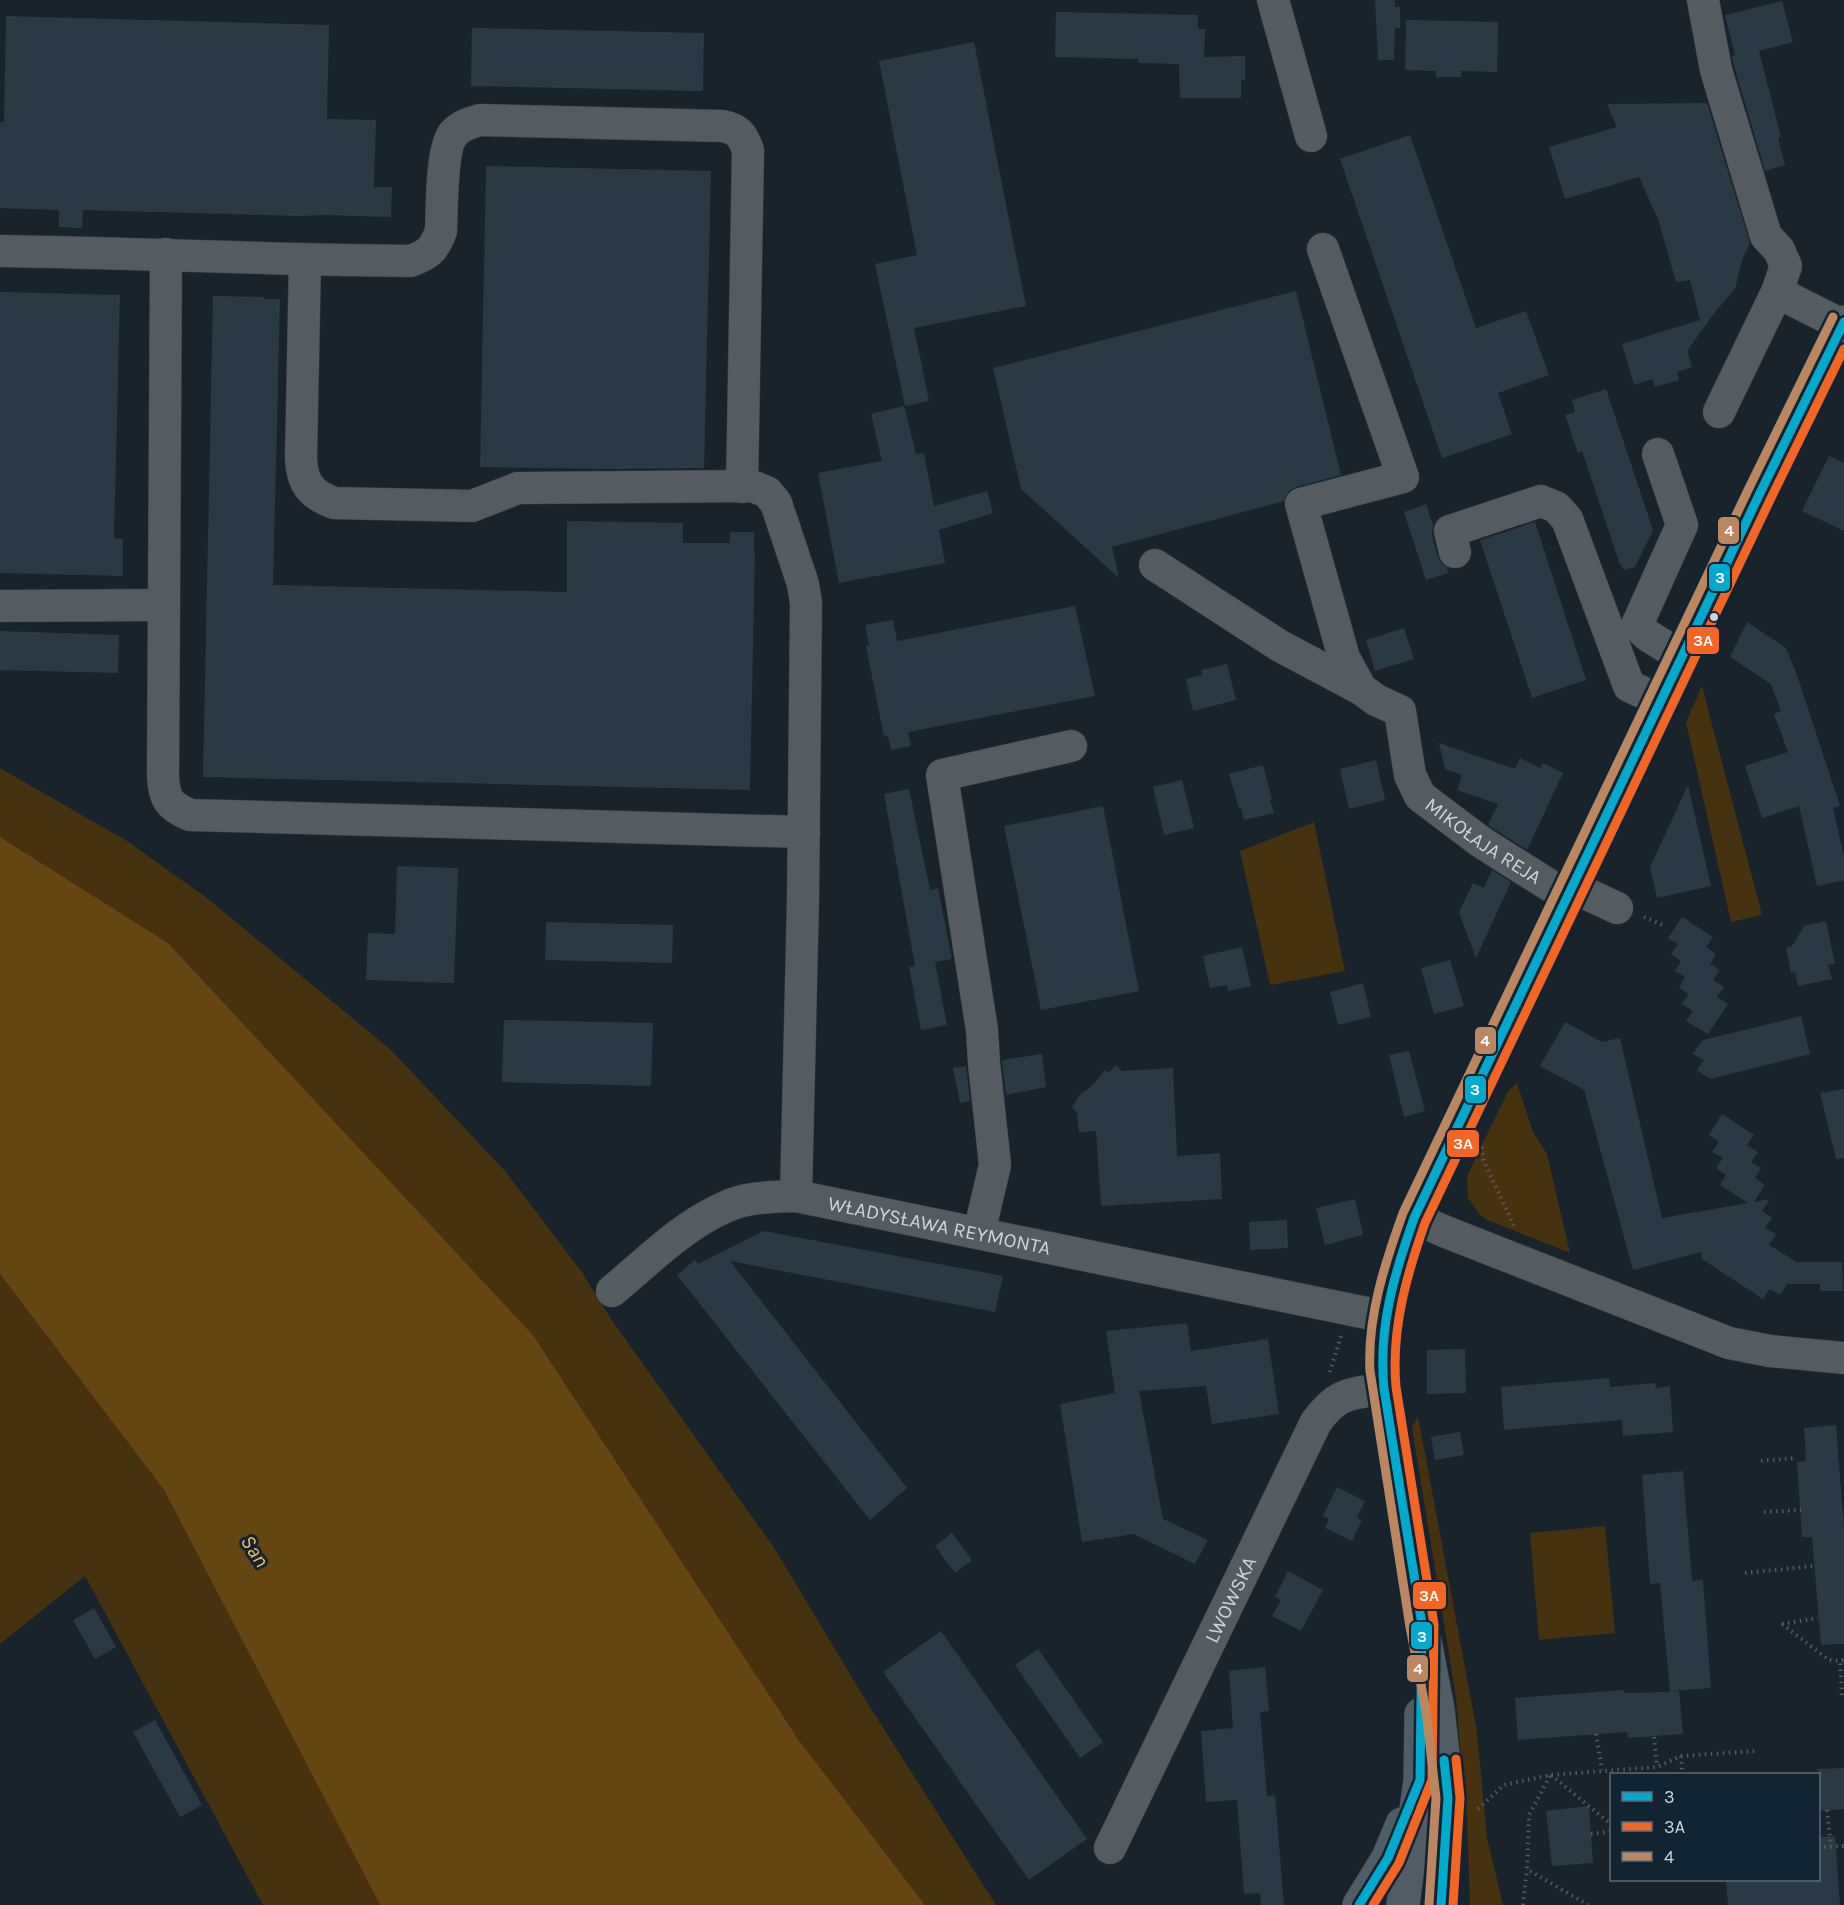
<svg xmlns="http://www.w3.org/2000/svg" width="1844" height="1905" font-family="Karla,sans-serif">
<rect width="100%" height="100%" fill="#19232b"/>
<g fill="#473210">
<path d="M1702,686l60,229 -31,7 -45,-200z"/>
<path d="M0,768l127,73 80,57 184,152 115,122 75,99 30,48 164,230 93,155 128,201h-71l-127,-166 -265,-404 -365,-392 -168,-106z"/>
<path d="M1314,822l31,149 -75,14 -30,-134z"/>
<path d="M1517,1083l16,49 14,22 23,99 -83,-33 -8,-6 -11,-16 -1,-22 41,-85z"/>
<path d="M0,1274l164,216 216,415h-117l-178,-329 -85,68z"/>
<path d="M1418,1416l59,316 10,106 16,67h-33l-3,-91 -6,-1 2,-31 -7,-85 -44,-269z"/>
<path d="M1605,1526l10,107 -76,7 -9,-107z"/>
</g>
<path fill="#654613" d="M0,837l168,106 365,392 265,404 127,166h-545l-216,-415 -164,-216z"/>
<g fill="#2a3a44">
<path d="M1375,0h20v7h5v21h-5l-1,32h-16z"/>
<path d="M1782,1l11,41 -34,9 22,86 -3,1 7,27 -20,6 -31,-105 -2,-10 3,-1 -10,-40z"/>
<path d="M1056,12l142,3v14h7l-1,28 41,-1v24h-4v18h-61l-1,-34 -41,-1v-4l-83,-2z"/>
<path d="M6,16l323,9 -2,94 49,1 -2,67h18l-1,30 -67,-2 -24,1 -217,-6 -1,18 -23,-1v-17l-59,-2v-86h4z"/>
<path d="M1406,20l92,2 -1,50 -36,-1v6h-25v-6l-31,-1z"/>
<path d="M472,28l232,5 -1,58 -232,-5z"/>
<path d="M974,42l52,264 -112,22 15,73 -24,5 -30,-142 42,-9 -38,-194z"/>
<path d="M1707,103l43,140 -8,17 -7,29 -20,23 -28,39 5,16 -15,5 2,8 -24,7 -3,-8 -18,6 -12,-41 78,-24 -10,-40 -14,2 -18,-63 -19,-42 -74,22 -16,-52 68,-20 -10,-23z"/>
<path d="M1410,135l66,193 50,-17 23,64 -51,18 14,41 -70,24 -102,-299z"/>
<path d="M486,166l225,5 -7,297 -99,1 -125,-2z"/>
<path d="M1296,291l45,184 -45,12 -8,5 -4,9 -172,46 7,31 -98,-89 -28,-121z"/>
<path d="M0,292l120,3 -6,243 9,1v37l-123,-3z"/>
<path d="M213,296l51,1v2h16l-7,286 294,7v-71l116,2v20h47v-11h24v18h1l-5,240 -547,-13z"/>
<path d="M1606,389l47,141 -18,37 -11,3 -5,-8 -37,-111 -4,2 -13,-38 10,-3 -3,-12z"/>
<path d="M904,406l12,48 8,-1 10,53 53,-15 6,22 -54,17 6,33 -106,20 -21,-110 64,-12 -11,-47z"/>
<path d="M1829,456l15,7v68l-42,-20z"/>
<path d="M1426,504l7,21 -1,10 5,21 5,8 5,3 1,6 -22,7 -22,-68z"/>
<path d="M1535,522l51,158 -54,18 -52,-158z"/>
<path d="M1075,606l20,90 -187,36 3,14 -20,4 -3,-14 -4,1 -18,-91 3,-1 -4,-20 28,-5 4,21z"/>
<path d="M1747,622l39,26 11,27 43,131 -7,2 11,49v23l-27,6 -18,-80 -37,12 -17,-52 43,-14 -14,-38 7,-3 -10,-27 -41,-27z"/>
<path d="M1404,628l10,31 -39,12 -9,-31z"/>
<path d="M0,631l119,4 -1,38 -118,-3z"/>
<path d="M1227,664l9,36 -43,11 -7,-32 16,-4 -1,-5z"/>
<path d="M1439,743l76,26 5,-11 20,10 3,-5 20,10 -36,77 -39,-25 10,-21 -41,-14 5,-15 -17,-6z"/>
<path d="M1376,760l9,40 -36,9 -9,-40z"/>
<path d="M1263,765l9,34 -2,1 4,13 -30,7 -3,-12h-2l-10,-34z"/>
<path d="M1182,780l12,48 -30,7 -11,-48z"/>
<path d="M1688,785l23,101 -54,12 -7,-31z"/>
<path d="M909,789l21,101 8,-2 14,71 -17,3 12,63 -26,5 -12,-63 6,-1 -31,-172z"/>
<path d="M1103,806l36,185 -98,19 -37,-184z"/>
<path d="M397,866l61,2 -4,115 -88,-3 2,-47 27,1z"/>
<path d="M1492,870l19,12 -35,76 -17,-46 14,-29 11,5z"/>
<path d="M1682,917l31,20 -7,10 10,7 -6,10 10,6 -7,10 11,7 -7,10 11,7 -20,30 -22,-13 7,-10 -11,-7 7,-10 -10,-6 6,-11 -10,-6 6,-10 -10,-7 7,-10 -10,-6z"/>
<path d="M1826,921l9,43 -7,1 4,14 -34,7 -3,-14 -4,1 -5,-25 6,-2 12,-20z"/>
<path d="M546,922l127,3 -1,38 -127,-3z"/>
<path d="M1242,947l9,39 -23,5 -1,-6 -17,3 -7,-32z"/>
<path d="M1450,960l14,46 -30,8 -13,-46z"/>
<path d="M1363,983l8,34 -33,8 -8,-33z"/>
<path d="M1801,1016l9,38 -100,25 -13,-9 7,-10 -11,-6 10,-14z"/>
<path d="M504,1020l149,3 -2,63 -149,-4z"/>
<path d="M1565,1022l37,20 18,-4 42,180 86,-15 -28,-18 6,-10 -10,-7 7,-10 -11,-6 7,-10 -10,-7 13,-21 32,21 -7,10 11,7 -7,10 10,6 -6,10 10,7 -11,17 16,-3 -8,12 10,7 -7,10 11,6 -7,11 28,17h45l1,29h-23v-7h-33l-7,11 -10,-6 -7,10 -61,-40 -1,-7 -68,18 -49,-180 -44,-24z"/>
<path d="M1409,1051l16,60 -21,6 -15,-62z"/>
<path d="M1042,1054l4,33 -40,8 -4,-35z"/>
<path d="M1116,1065l6,6 51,-3 4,88 43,-3 2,46 -121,7 -5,-75 -17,1 -2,-19 -5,-6 10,-15 3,-1 10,-8 10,-13 4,3z"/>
<path d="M966,1066l4,35 -10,2 -7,-35z"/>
<path d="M1844,1089v69l-8,1 -16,-66z"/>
<path d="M1355,1199l8,36 -38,10 -9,-37z"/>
<path d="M1287,1220l1,28 -38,2 -1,-28z"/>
<path d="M764,1231l239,45 -8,36 -265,-51 177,227 -37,32 -193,-245 18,-15 3,4z"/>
<path d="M1187,1323l4,28 77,-12 11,75 -67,10 -6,-38 -67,5 24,128 45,21 -13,24 -61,-30 -52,8 -22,-138 55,-11 -9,-62z"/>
<path d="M1465,1349l1,44 -39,1v-44z"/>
<path d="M1609,1378l1,9 45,-4 1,5 14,-2 3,46 -50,4 -1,-16 -118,10 -3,-43z"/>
<path d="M1836,1425l8,105v114l-23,1 -9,-108h-10l-5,-75 9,-1 -2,-33z"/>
<path d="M1460,1432l4,23 -29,5 -4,-23z"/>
<path d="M1683,1471l9,110 11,-1 8,108 -40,3h8l4,43 -55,4 -1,-6 -109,8 -3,-42 109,-8v3l46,-1 -10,-109 -10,1 -8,-109z"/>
<path d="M1337,1487l28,14 -8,16 5,3 -10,21 -27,-13 4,-9 -6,-3z"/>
<path d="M952,1533l20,27 -17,13 -20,-27z"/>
<path d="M1288,1571l35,19 -22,41 -29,-15 9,-16 -6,-3z"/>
<path d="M94,1608l22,39 -21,12 -22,-39z"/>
<path d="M941,1631l146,208 -58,41 -146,-208z"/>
<path d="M1038,1649l65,93 -23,16 -65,-93z"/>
<path d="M1265,1667l4,44 -9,1 7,84 8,-1 9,110h-23l-1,-12 -16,1 -7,-94 -31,2 -5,-71 32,-3 -4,-57z"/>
<path d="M155,1720l47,85 -22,12 -47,-85z"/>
<path d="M1844,1768v41l-26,2v-42z"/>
<path d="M1589,1806l4,57 -41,3 -6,-55z"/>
<path d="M1835,1836l5,69h-112l-2,-25h92v-43z"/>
</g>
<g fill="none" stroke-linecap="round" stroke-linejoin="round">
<defs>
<g id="minor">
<path d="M1273,0l38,136"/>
<path d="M1703,0l13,70 50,166 13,14 7,16 -9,26 -58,120"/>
<path id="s1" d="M1323,249l80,228 -102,27 43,154 17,31 15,11 24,11 10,64 10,21 61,46 87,55"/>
<path d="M0,251c137,2 273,9 410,10 18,-6 24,-11 31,-30 1,-21 0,-84 13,-98 8,-8 16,-10 26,-13l242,6c16,3 20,8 26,24l-6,337"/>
<path d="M166,254l-3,522c1,23 6,30 27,39l614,17"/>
<path d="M305,260l-4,198c1,25 9,36 33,45l138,3 46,-18 234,-2 15,6 9,11 27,81 3,19 -3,297 -7,296"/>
<path d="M1777,292l65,33"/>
<path d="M1658,454l24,71 -45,100 10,10 35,22"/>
<path d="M1455,552l-5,-21 91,-30 15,6 11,12 62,167 32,15"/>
<path d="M1155,565l125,81 81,43"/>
<path d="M0,606l164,-1"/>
<path d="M1572,887l45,21"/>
<path d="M1414,1218l32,14 283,111 41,8 74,7"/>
<path d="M979,1233l16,-68 -11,-102 -2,-33 -40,-255 129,-29"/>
<path id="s2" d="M612,1291c35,-29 69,-64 111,-83 22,-11 48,-11 73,-12l590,121"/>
<path id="s3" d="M1110,1848l206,-426c22,-30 33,-28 68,-33"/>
</g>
<g id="major">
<path d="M1359,1905l29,-47 14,-34"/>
<path d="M1403,1905l17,-125 1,-66"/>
<path d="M1441,1905l7,-107 -10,-89 -16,-84 -38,-236c-1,-12 -3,-25 -2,-37 2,-47 17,-91 32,-134l346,-725 84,-171"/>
</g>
</defs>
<use href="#minor" stroke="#353d44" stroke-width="33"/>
<use href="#major" stroke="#353d44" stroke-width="34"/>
<g stroke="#545b61" stroke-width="4" stroke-dasharray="1.5 4.5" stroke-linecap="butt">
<path d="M1644,917l19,8"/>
<path d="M1482,1147l1,12 31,67"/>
<path d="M1330,1372l11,-36"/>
<path d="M1761,1461l35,-3"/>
<path d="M1764,1512l37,-2"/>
<path d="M1745,1573l69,-7"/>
<path d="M1782,1624l47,36 11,1"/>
<path d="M1782,1624l36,-6"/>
<path d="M1842,1695l-2,-34 4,-1"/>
<path d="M1596,1734l6,36"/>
<path d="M1654,1737l3,30"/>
<path d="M1681,1756l1,18"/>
<path d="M1551,1775l61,50"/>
<path d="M1550,1776l-21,39 -2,54 61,36"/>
<path d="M1478,1809l26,-24 46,-10 107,-8 24,-11 76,-5"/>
<path d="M1827,1810l4,36"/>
<path d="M1591,1834l21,-3"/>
<path d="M1818,1847l26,-1"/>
<path d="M1523,1905l4,-36"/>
</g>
<use href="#minor" stroke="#545b61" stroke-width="32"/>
<use href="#major" stroke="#505d66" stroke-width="33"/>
<defs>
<g id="bus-1">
<path d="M1359,1905l29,-47 32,-78 2,-155 -38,-236c-6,-62 10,-114 30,-171l346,-725 84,-171"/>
<path d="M1441,1905l7,-107 -4,-38"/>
</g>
<g id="bus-2">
<path d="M1373,1905l26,-42 33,-83 2,-156 -38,-237c-5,-57 10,-110 29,-164l346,-725 73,-149"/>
<path d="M1453,1905l7,-107 -4,-39"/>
</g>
<path id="bus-3" d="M1429,1904l7,-106 -10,-87 -16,-84 -40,-256c-3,-54 15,-108 33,-158l346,-725 84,-171"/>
</defs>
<use href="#bus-1" stroke="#122432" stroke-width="14"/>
<use href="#bus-2" stroke="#122432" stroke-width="14"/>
<use href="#bus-3" stroke="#122432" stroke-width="14"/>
<use href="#bus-1" stroke="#00a9ce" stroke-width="9"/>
<use href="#bus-2" stroke="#f26522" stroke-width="9"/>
<use href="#bus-3" stroke="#bb8660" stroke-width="9"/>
</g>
<circle fill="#cad5de" stroke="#122432" stroke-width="2" cx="1714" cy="617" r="5"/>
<g text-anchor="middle" stroke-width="6" stroke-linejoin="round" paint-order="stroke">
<g font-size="20" fill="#cad5de" stroke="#122432">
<text dy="7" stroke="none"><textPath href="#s1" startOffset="753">MIKOŁAJA REJA</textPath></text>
<text dy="7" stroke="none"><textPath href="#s2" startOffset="360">WŁADYSŁAWA REYMONTA</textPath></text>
<text dy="7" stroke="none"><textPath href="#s3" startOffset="276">LWOWSKA</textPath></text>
</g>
<g font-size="21" font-style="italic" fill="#fcba5b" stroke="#122432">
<text transform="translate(255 1551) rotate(57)" y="7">San</text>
</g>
</g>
<g stroke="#122432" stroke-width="2">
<rect x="1717" y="516" width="23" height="29" rx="6" fill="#bb8660"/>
<rect x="1708" y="563" width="23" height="29" rx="6" fill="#00a9ce"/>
<rect x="1686" y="626" width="34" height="29" rx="6" fill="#f26522"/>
<rect x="1474" y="1026" width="23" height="29" rx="6" fill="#bb8660"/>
<rect x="1464" y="1075" width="23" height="29" rx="6" fill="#00a9ce"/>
<rect x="1446" y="1129" width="34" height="29" rx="6" fill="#f26522"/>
<rect x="1412" y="1581" width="35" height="29" rx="6" fill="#f26522"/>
<rect x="1410" y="1621" width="23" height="29" rx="6" fill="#00a9ce"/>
<rect x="1406" y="1654" width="23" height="29" rx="6" fill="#bb8660"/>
</g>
<g font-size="16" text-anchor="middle" font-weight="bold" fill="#fff">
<text x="1729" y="536">4</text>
<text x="1720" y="583">3</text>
<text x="1703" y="646">3A</text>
<text x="1485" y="1046">4</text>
<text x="1475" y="1095">3</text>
<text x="1463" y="1149">3A</text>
<text x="1429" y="1601">3A</text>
<text x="1422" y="1642">3</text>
<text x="1418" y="1674">4</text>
</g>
<rect x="1610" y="1773" width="210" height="108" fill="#122432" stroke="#5c6b77" stroke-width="1.5"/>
<rect x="1622" y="1792" width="30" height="9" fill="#00a9ce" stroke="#5c6b77" stroke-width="1.5"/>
<text x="1664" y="1803" font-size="18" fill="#cad5de">3</text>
<rect x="1622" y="1822" width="30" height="9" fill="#f26522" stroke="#5c6b77" stroke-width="1.5"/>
<text x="1664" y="1833" font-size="18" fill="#cad5de">3A</text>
<rect x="1622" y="1852" width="30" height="9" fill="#bb8660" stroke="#5c6b77" stroke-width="1.5"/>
<text x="1664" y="1863" font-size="18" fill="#cad5de">4</text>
</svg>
